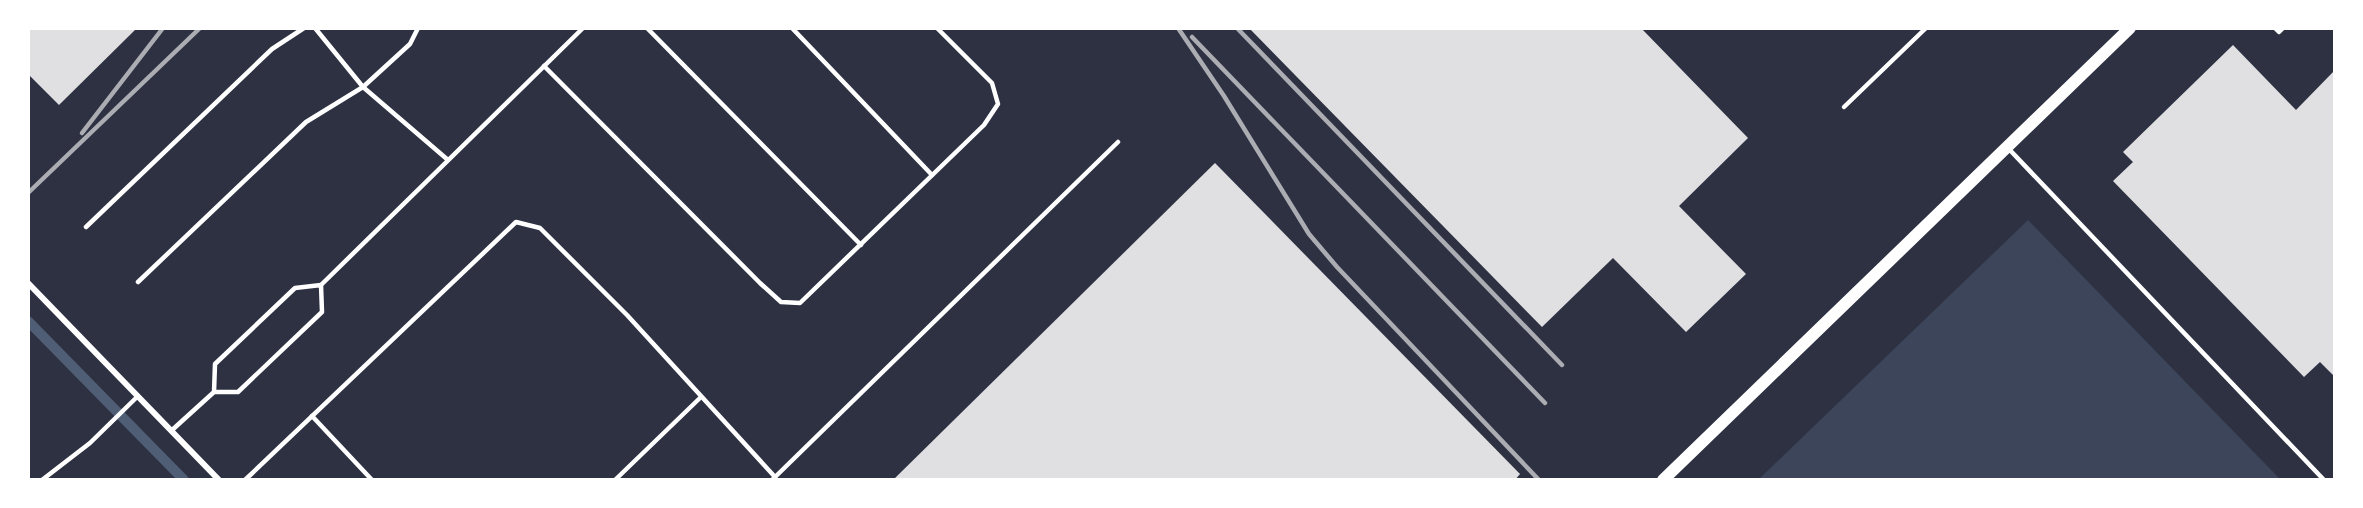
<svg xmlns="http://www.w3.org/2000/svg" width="2363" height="508" font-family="'Nunito Sans',sans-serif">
<rect width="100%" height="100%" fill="#2d3142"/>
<path fill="#3c4559" d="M2028,220l252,259h-521z"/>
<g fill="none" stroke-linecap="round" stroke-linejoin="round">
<path stroke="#4f5d75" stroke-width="10" d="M28,321l156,159"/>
</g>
<g fill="#e0e0e3">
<path d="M28,28h109l-78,77 -31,-31z"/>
<path d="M1249,28h392l107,110 -69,68 67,68 -60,58 -73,-74 -71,69z"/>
<path d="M2233,45l63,65 38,-39 -1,304 -13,-13 -16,15 -191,-196 20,-19 -10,-10z"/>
<path d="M1215,163l305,311 -5,6h-622z"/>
</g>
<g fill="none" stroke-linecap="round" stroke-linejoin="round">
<g stroke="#fff" stroke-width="4.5">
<path d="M315,28l48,59 47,-43 8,-16"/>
<path d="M647,28l214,217"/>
<path d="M792,28l140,147"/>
<path d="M2275,28l4,4 4,-4"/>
<path d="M544,66l216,217 21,19 19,1 184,-178 14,-21 -6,-21 -55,-55"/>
<path d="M1844,107l82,-79"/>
<path d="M2007,147l317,333"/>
<path d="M86,227l186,-178 32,-21"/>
<path d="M138,282l168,-160 57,-35 85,73"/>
<path d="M321,285l262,-257"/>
<path d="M312,416l60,64"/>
<path d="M171,431l43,-39h24l84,-80 -1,-27 -26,3 -80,76 -1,28"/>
<path d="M42,480l48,-37 48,-47"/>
<path d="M245,480l271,-258 24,6 87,87 148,162"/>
<path d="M615,480l86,-83"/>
<path d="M772,480l346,-338"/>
</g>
<path stroke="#fff" stroke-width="6" d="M28,283l191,197"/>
<path stroke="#fff" stroke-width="12" d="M1663,480l467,-452"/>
<g stroke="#abadb3" stroke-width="4.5">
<path d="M1178,28l46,68 85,138 28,33 201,212"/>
<path d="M1237,28l325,337"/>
<path d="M1192,37l353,366"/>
<path d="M82,133l81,-105"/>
<path d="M28,193l172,-165"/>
</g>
</g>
<rect width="2363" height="508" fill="none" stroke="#ffffff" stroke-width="60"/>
</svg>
